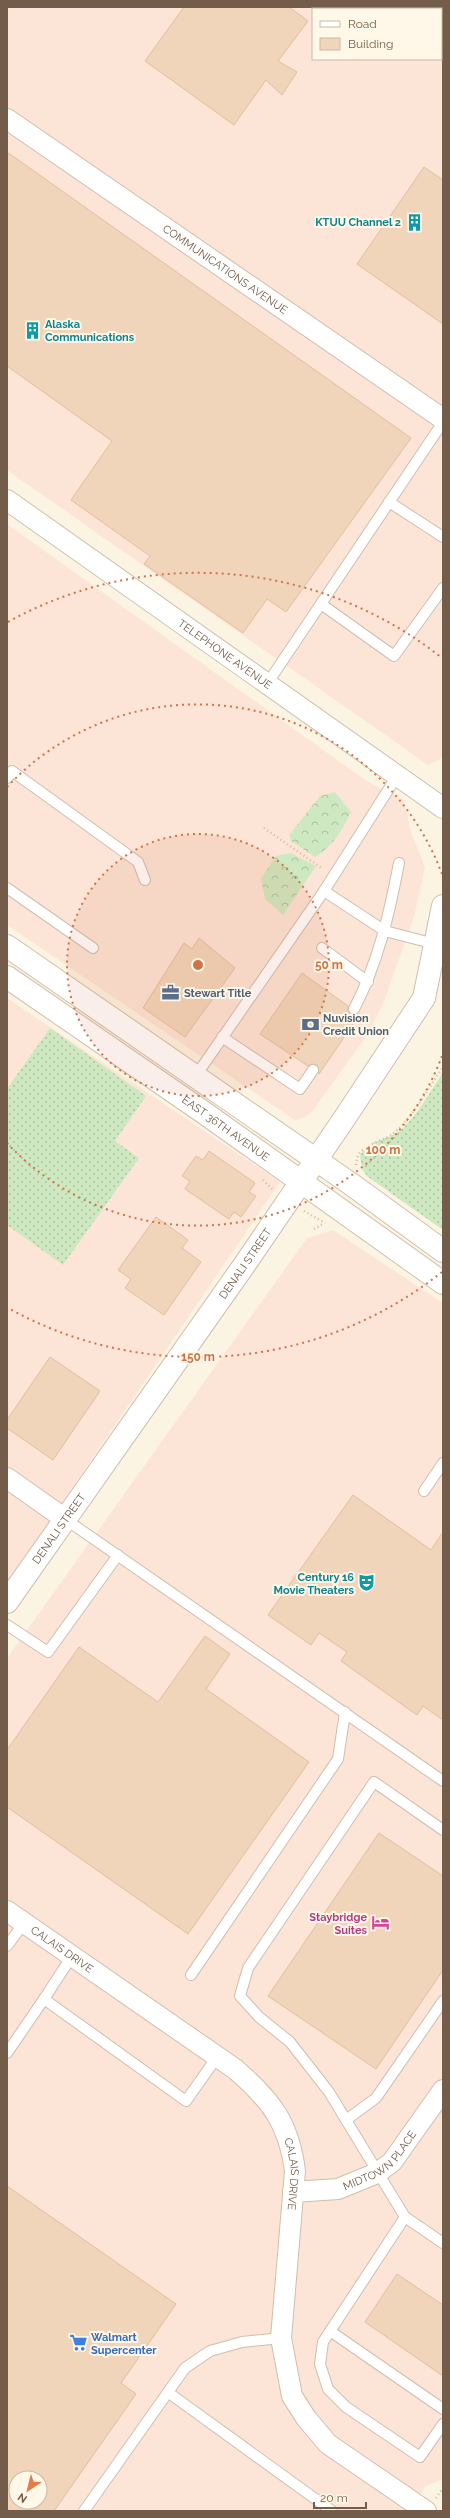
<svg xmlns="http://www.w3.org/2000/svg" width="450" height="2518" font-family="Raleway,sans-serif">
<defs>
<pattern id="grass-dots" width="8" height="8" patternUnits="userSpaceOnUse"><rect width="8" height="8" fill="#cee9c1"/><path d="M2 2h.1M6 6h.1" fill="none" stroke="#acc09f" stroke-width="1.8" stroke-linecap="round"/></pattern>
<pattern id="forest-crowns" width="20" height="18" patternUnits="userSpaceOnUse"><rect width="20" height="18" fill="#cee9c1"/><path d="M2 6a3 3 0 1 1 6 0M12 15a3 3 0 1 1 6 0" fill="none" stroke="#acc09f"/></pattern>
</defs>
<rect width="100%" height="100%" fill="#fcf4e3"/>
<g fill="#fce5d6" fill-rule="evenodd">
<path d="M7,7h436v751l-15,7 -421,-295zM313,9h128v50h-128z"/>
<path d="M7,524l361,258 36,18 7,32 14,35 -11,50 -31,87 -18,34 -54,75 -15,8 -289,-196z"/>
<path d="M7,998l273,184 -273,402z"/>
<path d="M333,1230l110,73v1176l-17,7 -19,25h-400v-853l300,-420zM16,2478h24v24h-24z"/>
</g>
<g fill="url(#grass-dots)">
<path d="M50,1028l96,68 -31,45 24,17 -76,107 -56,-40v-136z"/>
<path d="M443,1072v158l-75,-53 -5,-6 -3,-14c6,-17 25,-16 38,-25 17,-12 33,-42 45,-60z"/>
</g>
<g fill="url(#forest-crowns)">
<path d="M335,792l16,20c-10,20 -18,34 -36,45l-24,-16 -2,-6 31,-39z"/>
<path d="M291,853l25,13 -33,49 -18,-16 -4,-21 15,-22z"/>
</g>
<g fill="#f1d5ba" stroke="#e3be9b" fill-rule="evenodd">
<path d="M184,7h105l19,14 -30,40 19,11 -15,23 -16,-15 -32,45 -89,-64z"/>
<path d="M7,152l404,286 -125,174 -19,-13 -24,34 -99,-69 6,-8 -79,-56 41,-59 -105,-75z"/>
<path d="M424,167l19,13v144l-86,-60z"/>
<path d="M199,938l36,30 -50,69 -42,-29 41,-65 8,6z"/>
<path d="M302,973l46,33v4l3,5 9,-1 -41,60 -2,-9 -4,-1 -5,2 -48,-32z"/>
<path d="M209,1151l46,32 -6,9 7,4 -15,21 -7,-5 -5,7 -44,-30 5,-8 -8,-5 14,-20 7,4z"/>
<path d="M156,1217l32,23 -6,8 19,14 -37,53 -39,-27 6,-9 -13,-9z"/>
<path d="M50,1357l50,34 -47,69 -46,-32v-8z"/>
<path d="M353,1495l78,55 12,-18v188l-20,-14 -6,9 -76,-54 6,-9 -28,-19 -8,12 -43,-30z"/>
<path d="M205,1636l25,18 -24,35 103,73 -121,172 -181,-127v-57l72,-103 79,55z"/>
<path d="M379,1833l64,43v94l-67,99 -108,-73z"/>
<path d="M7,2186l169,118 -55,79 15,11 -82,117h-47zM16,2478h24v24h-24z"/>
<path d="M397,2274l46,31v71l-78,-54z"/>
</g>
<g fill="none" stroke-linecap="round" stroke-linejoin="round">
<defs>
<g id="service">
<path d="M389,502l54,35"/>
<path d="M321,604l73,52 49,-68"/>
<path d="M267,684l176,-262"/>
<path d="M397,776l-73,115 61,40 50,13"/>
<path d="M7,778l5,-7 126,91 7,18"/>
<path d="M7,888l86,60"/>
<path d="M322,948l46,34"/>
<path d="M354,1009c24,-46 35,-94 45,-146"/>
<path d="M222,1037l78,52 13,-19"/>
<path d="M195,1077l129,-186"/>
<path d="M424,1491l19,-28"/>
<path d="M65,1519l378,262"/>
<path d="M7,1625l41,27 70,-97"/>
<path d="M443,1830l-69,-48 -126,186 -8,28 19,21 31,25 39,50 76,125 38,26"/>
<path d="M7,1946l17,-23"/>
<path d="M72,1956l-28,43 142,102 31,-44"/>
<path d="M191,1975l147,-216 7,-47"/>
<path d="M7,2053l37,-54"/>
<path d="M346,2120l30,-22 67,-97"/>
<path d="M405,2217l-82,125 -3,22 8,25 18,18 74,50 23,-33"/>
<path d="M330,2331l113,78"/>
<path d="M169,2393l163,118"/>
<path d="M84,2511l101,-143 25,-17 32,-9 39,-4"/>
</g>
<g id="minor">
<path id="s1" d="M7,119l436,300"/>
<path id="s2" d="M7,500l436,308"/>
<path d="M7,1478l58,41"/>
<path id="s3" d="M7,1911l228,158c36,31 54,54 60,102l-14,167 11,58 14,22 22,26 98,67"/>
<path id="s4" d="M293,2192l45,-3 39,-16 15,-11 51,-72"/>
</g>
<g id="tertiary">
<path id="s5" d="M7,1602l238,-338 99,-145 80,-121 19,-92"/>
</g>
<g id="secondary">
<path d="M7,946l344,238 92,67"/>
<path id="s6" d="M7,977l196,135 240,171"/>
</g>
</defs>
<use href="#service" stroke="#cfbfac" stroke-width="12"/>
<use href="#minor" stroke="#cfbfac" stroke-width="22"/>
<use href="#tertiary" stroke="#cfbfac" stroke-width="24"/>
<use href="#secondary" stroke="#d2bfa9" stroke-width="24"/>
<g stroke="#d6b99e" stroke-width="2.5" stroke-dasharray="1 3" stroke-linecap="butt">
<path d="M420,7l3,2"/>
<path d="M441,22l2,1"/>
<path d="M264,828l59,41"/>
<path d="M356,1165c1,-21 22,-21 35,-30 20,-14 38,-48 52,-68"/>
<path d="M263,1180l9,9"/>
<path d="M304,1211l21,12"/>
<path d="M314,1229l9,-5"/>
<path d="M436,2498l7,-10"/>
</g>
<use href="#service" stroke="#fff" stroke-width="10"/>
<use href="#minor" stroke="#fff" stroke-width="20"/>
<use href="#tertiary" stroke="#fff" stroke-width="22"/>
<use href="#secondary" stroke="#fff" stroke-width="22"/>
</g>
<circle cx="198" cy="965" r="131" fill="#ce7548" fill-opacity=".12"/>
<g fill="none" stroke="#ce7548" stroke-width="2" stroke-dasharray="2 4">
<circle cx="198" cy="965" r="131"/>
<path d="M442 1056A261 261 0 0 1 7 1143M7 787A261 261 0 0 1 442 874"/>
<path d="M442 1272A392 392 0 0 1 8 1308M8 622A392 392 0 0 1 442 658"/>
</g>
<defs>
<symbol id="building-bare" viewBox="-9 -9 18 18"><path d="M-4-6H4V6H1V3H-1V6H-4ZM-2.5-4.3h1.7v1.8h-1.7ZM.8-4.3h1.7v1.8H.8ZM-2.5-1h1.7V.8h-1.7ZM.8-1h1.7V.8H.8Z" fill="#0f9aa8" stroke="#fff8e8" stroke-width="2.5" paint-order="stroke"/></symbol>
<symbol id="office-bare" viewBox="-9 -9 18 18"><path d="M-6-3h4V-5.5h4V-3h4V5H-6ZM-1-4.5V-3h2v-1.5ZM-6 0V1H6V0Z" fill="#5c6f8a" stroke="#fff8e8" stroke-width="2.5" paint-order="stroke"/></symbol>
<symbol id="bank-bare" viewBox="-9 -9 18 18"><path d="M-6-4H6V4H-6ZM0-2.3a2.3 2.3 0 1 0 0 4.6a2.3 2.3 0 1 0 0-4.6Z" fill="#5c6f8a" stroke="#fff8e8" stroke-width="2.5" paint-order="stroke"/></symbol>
<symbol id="theatre-bare" viewBox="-9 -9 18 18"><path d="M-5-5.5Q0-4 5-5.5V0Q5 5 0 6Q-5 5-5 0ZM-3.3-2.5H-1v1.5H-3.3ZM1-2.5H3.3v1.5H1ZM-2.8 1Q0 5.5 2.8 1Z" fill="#0f9aa8" stroke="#fff8e8" stroke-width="2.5" paint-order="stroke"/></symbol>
<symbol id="hotel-bare" viewBox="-9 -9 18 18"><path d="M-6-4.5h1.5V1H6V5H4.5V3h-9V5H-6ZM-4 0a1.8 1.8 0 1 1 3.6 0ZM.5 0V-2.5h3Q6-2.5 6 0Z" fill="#d1479c" stroke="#fff8e8" stroke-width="2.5" paint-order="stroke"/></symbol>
<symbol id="supermarket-bare" viewBox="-9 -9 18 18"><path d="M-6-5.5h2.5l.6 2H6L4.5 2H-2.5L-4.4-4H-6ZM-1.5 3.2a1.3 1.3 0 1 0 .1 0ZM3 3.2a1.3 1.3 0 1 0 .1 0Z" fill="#3f7fe0" stroke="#fff8e8" stroke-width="2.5" paint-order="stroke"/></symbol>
</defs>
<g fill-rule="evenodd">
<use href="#building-bare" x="402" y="210" width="25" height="25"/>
<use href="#building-bare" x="20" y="318" width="25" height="25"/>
<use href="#office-bare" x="158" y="980" width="25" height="25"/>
<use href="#bank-bare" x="298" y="1012" width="25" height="25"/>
<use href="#theatre-bare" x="354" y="1570" width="25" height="25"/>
<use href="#hotel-bare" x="368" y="1910" width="25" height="25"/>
<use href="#supermarket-bare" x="66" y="2330" width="25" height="25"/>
</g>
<g text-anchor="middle" stroke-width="4" stroke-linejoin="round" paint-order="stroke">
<g font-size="11" font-weight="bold" fill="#0d838f" stroke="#fff8e8" text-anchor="end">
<text x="401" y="226">KTUU Channel 2</text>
<text x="45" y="328" text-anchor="start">Alaska<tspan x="45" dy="13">Communications</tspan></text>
<text x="354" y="1581">Century 16<tspan x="354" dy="13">Movie Theaters</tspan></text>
</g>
<g font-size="11" fill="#735c49" stroke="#fff8e8">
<text dy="4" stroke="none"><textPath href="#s1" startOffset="265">COMMUNICATIONS AVENUE</textPath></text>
<text dy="4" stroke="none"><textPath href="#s2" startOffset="267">TELEPHONE AVENUE</textPath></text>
<text dy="4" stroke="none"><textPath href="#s6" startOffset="266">EAST 36TH AVENUE</textPath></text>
<text dy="4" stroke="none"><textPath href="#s5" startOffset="414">DENALI STREET</textPath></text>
<text dy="4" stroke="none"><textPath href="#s5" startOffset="90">DENALI STREET</textPath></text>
<text dy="4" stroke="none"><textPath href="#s3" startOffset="67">CALAIS DRIVE</textPath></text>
<text dy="4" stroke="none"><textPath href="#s4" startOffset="97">MIDTOWN PLACE</textPath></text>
<text dy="4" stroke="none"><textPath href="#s3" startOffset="402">CALAIS DRIVE</textPath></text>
</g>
<g font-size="11" font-weight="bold" fill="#4e5e75" stroke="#fff8e8" text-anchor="start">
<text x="184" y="997">Stewart Title</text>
<text x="323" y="1022">Nuvision<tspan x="323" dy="13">Credit Union</tspan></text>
</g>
<g font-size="11" font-weight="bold" fill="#b23c85" stroke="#fff8e8" text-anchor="end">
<text x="367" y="1921">Staybridge<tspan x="367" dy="13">Suites</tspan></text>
</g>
<g font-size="11" font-weight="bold" fill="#366cbe" stroke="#fff8e8" text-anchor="start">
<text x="91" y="2341">Walmart<tspan x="91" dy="13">Supercenter</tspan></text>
</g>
</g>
<circle cx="198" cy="965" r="6" fill="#ce7548" stroke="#fff8e8" stroke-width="2"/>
<g font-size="12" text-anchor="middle" font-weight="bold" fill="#ce7548" stroke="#fff8e8" stroke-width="4" stroke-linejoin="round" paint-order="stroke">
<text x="329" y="969">50 m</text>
<text x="383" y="1154">100 m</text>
<text x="198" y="1361">150 m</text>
</g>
<rect width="450" height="2518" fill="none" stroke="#735c49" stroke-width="16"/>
<rect x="312" y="8" width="130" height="52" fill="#fff8e8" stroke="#c7baa8"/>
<rect x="320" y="21" width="20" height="6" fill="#ffffff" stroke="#c7baa8"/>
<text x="348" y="28" font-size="12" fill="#735c49">Road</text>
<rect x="320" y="38" width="20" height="12" fill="#f1d5ba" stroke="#c7baa8"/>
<text x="348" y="48" font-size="12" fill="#735c49">Building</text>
<g transform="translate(28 2490) rotate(215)"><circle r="19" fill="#fff8e8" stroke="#c7baa8"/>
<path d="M0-3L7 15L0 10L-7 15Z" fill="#e57b48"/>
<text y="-6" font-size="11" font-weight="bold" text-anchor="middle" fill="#735c49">N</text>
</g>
<path d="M314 2502v6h52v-6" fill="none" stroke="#735c49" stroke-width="2"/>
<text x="320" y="2502" font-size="12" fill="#735c49" stroke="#fff8e8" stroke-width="3" paint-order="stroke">20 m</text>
</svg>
